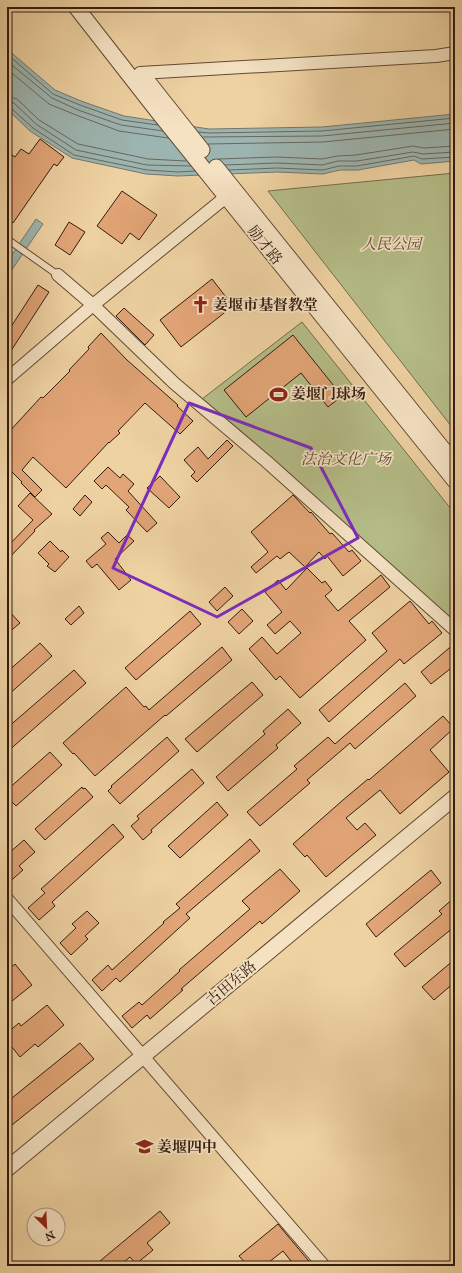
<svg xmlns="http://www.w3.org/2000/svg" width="462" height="1273" font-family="'IM FELL Great Primer','Noto Serif SC',serif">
<rect width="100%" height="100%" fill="#efd2a2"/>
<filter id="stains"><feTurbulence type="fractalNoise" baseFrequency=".005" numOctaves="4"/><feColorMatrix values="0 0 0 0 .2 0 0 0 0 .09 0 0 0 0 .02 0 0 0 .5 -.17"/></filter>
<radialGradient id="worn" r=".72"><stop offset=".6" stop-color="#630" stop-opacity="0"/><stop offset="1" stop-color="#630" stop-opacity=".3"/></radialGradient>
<g fill="#b5bd88" stroke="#746c4c">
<path d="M455,173v258l-187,-240z"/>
<path d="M302,322l153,192v108l-253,-223z"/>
</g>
<g fill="#9db5b0" stroke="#727870">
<path d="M7,49l48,41 26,11 43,15 85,13 113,-2 133,-13v47l-34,3 -7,-4 -56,10h-18l-17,4 -46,-2 -99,4 -32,-2 -74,-16 -42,-27 -23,-22z"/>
<path d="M36,219l7,5 -36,53v-15z"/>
</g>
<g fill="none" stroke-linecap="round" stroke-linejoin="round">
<g stroke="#686860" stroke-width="1">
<path d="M7,54l46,40 27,11 42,15 36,5"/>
<path d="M7,61l45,37 26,12 43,15 42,6"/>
<path d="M7,69l42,35 27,11 43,16 49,7"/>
<path d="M7,96l10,3 22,21 39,24 70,15 38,2"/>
<path d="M7,102l7,1 22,21 40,26 71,15 44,1"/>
<path d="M7,107l4,1 22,20 41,27 73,15 31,2 17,-1"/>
<path d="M198,132l11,1 113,-2 133,-13"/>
<path d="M203,137l119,-1 133,-13"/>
<path d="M208,144l115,-2 132,-13"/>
<path d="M219,159l58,-2 45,2 15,-3 19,-1 57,-9 11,2 31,-2"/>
<path d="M225,165l52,-2 45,2 16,-4h19l56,-9 10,2 32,-2"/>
<path d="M229,170l48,-2 46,2 16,-4h18l57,-10 8,3 33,-2"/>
</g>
</g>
<g fill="#e2a577" stroke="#321c10">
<path d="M40,139l24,18 -7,9 -3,-2 -41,59 -6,-4v-67l8,5 6,-8 8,5z"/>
<path d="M122,191l35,24 -18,25 -9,-7 -8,11 -25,-18z"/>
<path d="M69,222l16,10 -15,23 -15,-10z"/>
<path d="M212,279l21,27 -52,41 -21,-27z"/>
<path d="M38,285l11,7 -42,65v-24z"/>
<path d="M124,308l30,27 -9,10 -29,-29z"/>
<path d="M101,333l26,27 51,45 -1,1 16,15 -13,13 -35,-31 -27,28 2,2 -11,10v-1l-43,46 -33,-31 -11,13 20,20 -7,7 -14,-14 1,-1 -15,-15v-33l34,-37 2,1 27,-27 -1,-1 20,-21 -1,-2z"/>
<path d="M293,335l49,61 -14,11 -27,-34 -55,44 -22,-27z"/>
<path d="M227,440l6,6 -36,36 -6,-6 4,-4 -11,-12 14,-13 10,12z"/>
<path d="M108,467l12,11 3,-4 11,10 -6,7 29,32 -10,9 -21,-22 3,-3 -23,-22 -4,4 -8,-8z"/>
<path d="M160,476l20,21 -11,11 -22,-20z"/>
<path d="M30,493l22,21 -18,16 1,1 -28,29v-13l26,-27 -15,-14z"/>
<path d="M85,495l7,7 -12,14 -7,-7z"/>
<path d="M293,495l17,18 1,-1 19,22 2,-1 17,19 3,-2 9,11 -18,15 -16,-20 -2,3 -6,-7 -14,15 -16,-15 -9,7 -3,-3 -21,17 -5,-6 17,-15 -17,-20z"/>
<path d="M108,532l11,11 8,-8 7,6 -19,18 16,21 -12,10 -22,-26 -5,4 -6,-7 20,-17 -5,-6z"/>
<path d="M50,541l11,11 1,-2 7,7 -14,15 -8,-6 2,-2 -11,-11z"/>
<path d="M307,568l15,15 3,-2 7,9 -7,6 13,15 43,-36 9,12 -41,34 17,19 -66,58 -20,-22 -4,4 -27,-31 13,-12 15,17 24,-21 -11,-12 -15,13 -8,-9 15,-13 -17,-20 13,-12 8,10z"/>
<path d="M225,587l8,9 -16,15 -8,-9z"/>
<path d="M410,601l19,23 3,-3 10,12 -38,31 -4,-5 -71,63 -10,-12 68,-59 -15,-18z"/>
<path d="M79,606l5,7 -13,12 -6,-6z"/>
<path d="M7,609l13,14 -13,11z"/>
<path d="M242,609l11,12 -14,13 -11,-12z"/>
<path d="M190,611l11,13 -65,56 -11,-12z"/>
<path d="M40,643l12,13 -45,40v-24z"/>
<path d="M455,643v22l-24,19 -10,-12z"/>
<path d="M222,647l10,13 -66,56 -1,-1 -70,61 -21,-23 -1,1 -10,-11 63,-56 18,20 2,-1 3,4z"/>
<path d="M74,670l12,13 -79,69v-24z"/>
<path d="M252,682l11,13 -66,57 -12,-13z"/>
<path d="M405,683l11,13 -61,53 -5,-6 -43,37 3,3 -50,43 -13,-14 50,-43 -3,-3 34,-29 7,7z"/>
<path d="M288,709l13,14 -25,22 2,3 -50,43 -12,-14 49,-43 -2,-3z"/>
<path d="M443,716l11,12 -24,22 19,22 -49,42 -20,-24 -34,28 11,12 8,-7 11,12 -50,42 -19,-22 -2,2 -12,-13 50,-44 25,-21 1,1z"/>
<path d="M167,737l12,14 -59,53 -12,-13 4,-4 -1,-1z"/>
<path d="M50,752l12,13 -46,41 -9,-9v-7z"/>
<path d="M192,769l12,14 -53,47 1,2 -9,8 -12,-14 8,-7 -2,-3z"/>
<path d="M82,787l1,2 2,-1 8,9 -48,43 -10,-11z"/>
<path d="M217,802l11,13 -48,43 -12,-12z"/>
<path d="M113,824l11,13 -72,65 3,4 -16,14 -11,-12 17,-15 -4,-4z"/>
<path d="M250,839l10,12 -74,63 4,4 -70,64 -4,-4 -14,13 -10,-11 16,-15 4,5 52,-47 -1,-1 17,-14 -4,-4z"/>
<path d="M24,840l11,12 -16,14 4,4 -16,14v-22l5,-5 -3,-4z"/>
<path d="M280,869l20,22 -38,33 -2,-3 -79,68 2,1 -33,29 -3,-4 -15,13 -10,-12 17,-14 3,3 38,-34 -1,-1 71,-61 -8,-8z"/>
<path d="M431,870l10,13 -65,54 -10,-13z"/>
<path d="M455,897v22l-4,4 3,4 -49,40 -11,-13 48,-40 -3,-3z"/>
<path d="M87,911l12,12 -14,13 3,3 -17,16 -11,-12 16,-15 -4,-4z"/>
<path d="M455,959v23l-21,18 -12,-13z"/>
<path d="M15,964l17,21 -25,20v-34z"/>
<path d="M47,1005l17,20 -26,22 -3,-3 -15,13 -13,-16v-8l12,-10 2,3z"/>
<path d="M80,1043l14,16 -87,70v-27z"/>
<path d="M160,1211l10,12 -23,20 6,7 -17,14 -6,-7 -11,9h-25z"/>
<path d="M278,1224l4,5 31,37h-18l-12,-15 -19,15h-16l-9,-10z"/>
</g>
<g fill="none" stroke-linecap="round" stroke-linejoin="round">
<defs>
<path id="service" d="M7,239l51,36"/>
<g id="minor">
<path d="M140,73l296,-17 19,-3"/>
<path d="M58,275l35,30 81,78 92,78 189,169"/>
<path d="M7,379l86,-74 139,-113"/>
<path d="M7,899l317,367"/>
</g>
<g id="tertiary">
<path d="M76,7l82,105 297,369"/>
<path d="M145,78l57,72"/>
<path d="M216,167l239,297"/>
<path d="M7,1169l448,-372"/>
</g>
</defs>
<use href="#service" stroke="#614a34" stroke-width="8"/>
<use href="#minor" stroke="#614a34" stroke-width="14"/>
<use href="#tertiary" stroke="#614a34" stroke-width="17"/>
<use href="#service" stroke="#f5e2c3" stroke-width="6"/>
<use href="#minor" stroke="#f5e2c3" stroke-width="12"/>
<use href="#tertiary" stroke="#f5e2c3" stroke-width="15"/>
</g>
<path fill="none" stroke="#7b2cbf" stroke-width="3" stroke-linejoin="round" d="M189,403l122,45 47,90 -141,79 -104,-49z"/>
<defs>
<symbol id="church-bare" viewBox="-9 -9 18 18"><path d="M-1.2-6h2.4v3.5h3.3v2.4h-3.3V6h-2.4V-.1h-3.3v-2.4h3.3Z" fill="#8f2418" stroke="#f5e2c3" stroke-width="2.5" paint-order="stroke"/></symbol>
<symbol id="stadium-bare" viewBox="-9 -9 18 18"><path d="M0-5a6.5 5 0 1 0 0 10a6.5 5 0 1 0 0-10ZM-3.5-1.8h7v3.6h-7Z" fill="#8f2418" stroke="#f5e2c3" stroke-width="2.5" paint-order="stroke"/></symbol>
<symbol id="school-bare" viewBox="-9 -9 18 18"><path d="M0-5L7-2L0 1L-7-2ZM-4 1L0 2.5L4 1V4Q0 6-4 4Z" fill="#8f2418" stroke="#f5e2c3" stroke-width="2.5" paint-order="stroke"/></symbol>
</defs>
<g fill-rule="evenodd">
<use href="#church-bare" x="188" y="292" width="25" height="25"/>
<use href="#stadium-bare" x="266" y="382" width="25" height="25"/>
<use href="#school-bare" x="132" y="1134" width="25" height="25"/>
</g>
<g text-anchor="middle" stroke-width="3.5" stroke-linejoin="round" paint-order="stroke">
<g font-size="15" font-style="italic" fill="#594c34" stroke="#f5e2c3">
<text x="391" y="249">人民公园</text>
<text x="346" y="464">法治文化广场</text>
</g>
<g font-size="15" fill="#321c10" stroke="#f5e2c3">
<text transform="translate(265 245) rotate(51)" y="5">励才路</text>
<text transform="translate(231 983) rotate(-40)" y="5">古田东路</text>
</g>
<g font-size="15" font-weight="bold" fill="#321c10" stroke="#f5e2c3" text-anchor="start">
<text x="213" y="310">姜堰市基督教堂</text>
<text x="291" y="399">姜堰门球场</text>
<text x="157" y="1152">姜堰四中</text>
</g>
</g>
<rect width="462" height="1273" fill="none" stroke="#efd2a2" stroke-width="24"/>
<rect x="8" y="8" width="446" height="1257" fill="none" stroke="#321c10" stroke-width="2"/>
<rect x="12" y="12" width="438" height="1249" fill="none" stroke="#321c10"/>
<g transform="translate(46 1227) rotate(156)"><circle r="19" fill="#f5e2c3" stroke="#a7937b"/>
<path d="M0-3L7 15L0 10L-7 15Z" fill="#8f2418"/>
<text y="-6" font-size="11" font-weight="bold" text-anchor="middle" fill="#321c10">N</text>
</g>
<rect width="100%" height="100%" filter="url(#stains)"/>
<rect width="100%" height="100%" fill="url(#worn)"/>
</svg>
